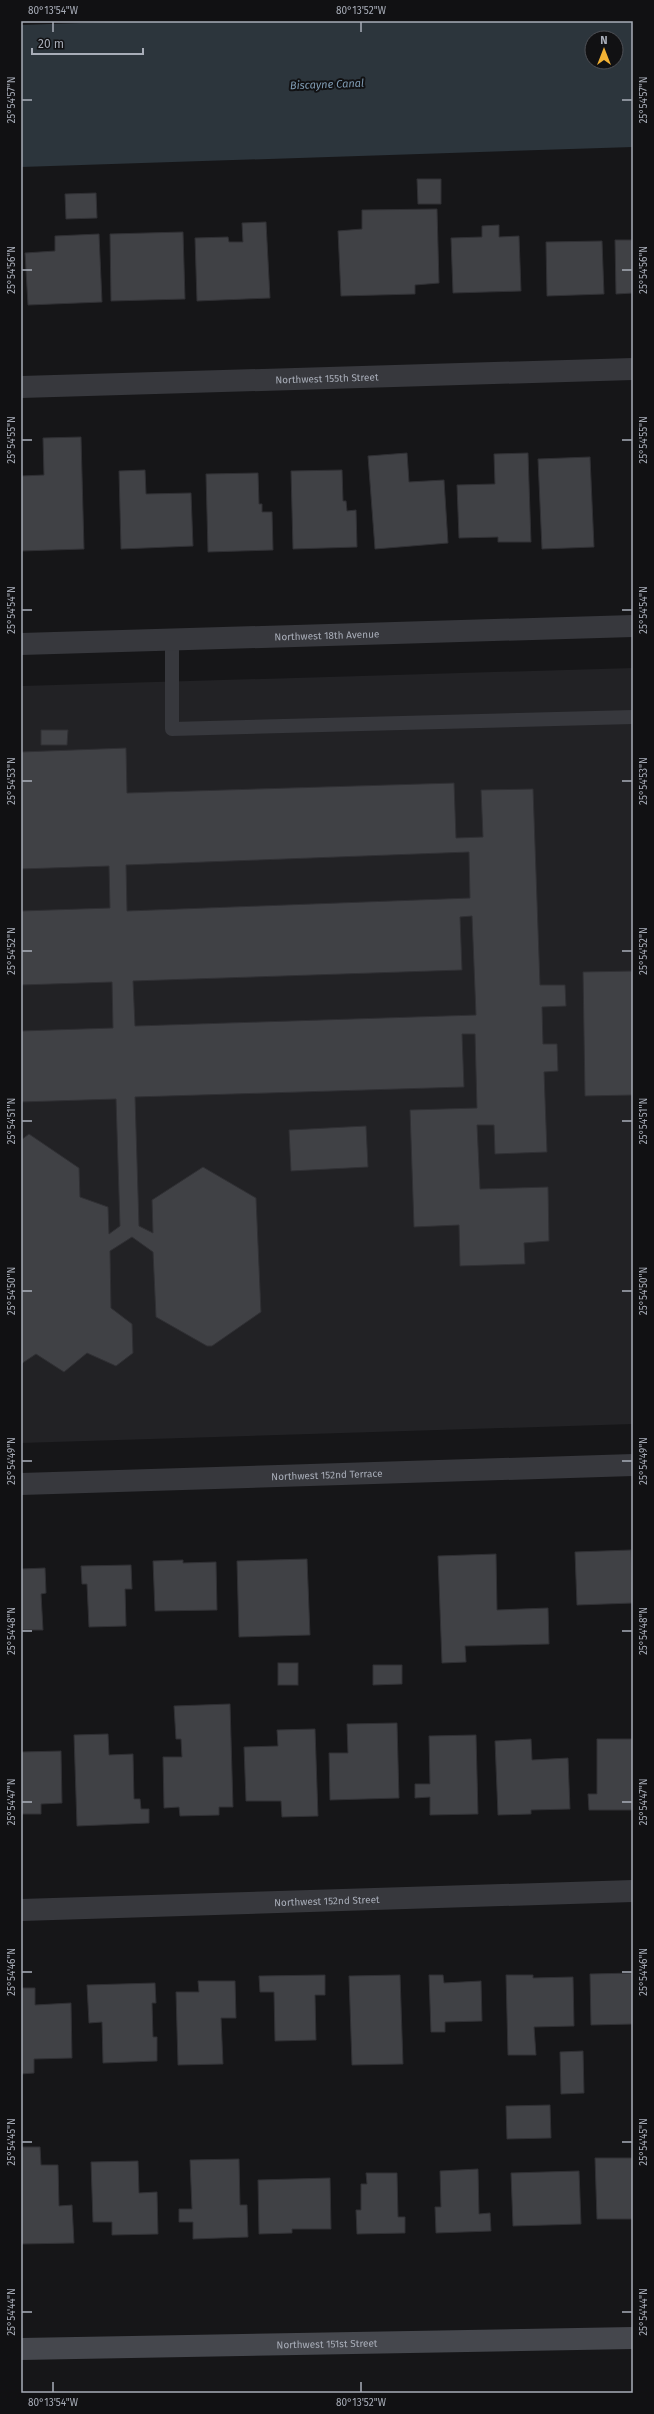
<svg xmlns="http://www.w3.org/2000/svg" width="654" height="2414" font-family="'Fira Sans',sans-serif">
<rect width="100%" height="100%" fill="#161618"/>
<path fill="#222225" d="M633,668v756l-612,19v-757z"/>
<path fill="#2c353c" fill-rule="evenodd" d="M139,21h494v126l-612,20v-142zM592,38h24v24h-24z"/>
<g fill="#404145" stroke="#303034" fill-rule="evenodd">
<path d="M417,179h24v25h-23z"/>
<path d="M96,193l1,25 -31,1 -1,-25z"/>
<path d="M437,209l2,74 -24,2v9l-74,2 -3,-65 24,-2v-19z"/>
<path d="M266,222l4,76 -73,3 -2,-63 33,-1 1,5h14l-1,-19z"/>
<path d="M499,225v12l20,-1 2,55 -68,2 -2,-55 31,-1v-11z"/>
<path d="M183,232l2,67 -74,2 -1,-67z"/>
<path d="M99,234l3,68 -74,3 -3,-52 30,-2v-15z"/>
<path d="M615,240h18v53l-17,1z"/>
<path d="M602,241l2,53 -57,2 -1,-54z"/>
<path d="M81,437l3,112 -63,2v-75l23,-1 -1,-37z"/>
<path d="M407,453l2,29 35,-2 4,63 -73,6 -7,-93z"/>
<path d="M528,453l3,89h-33v-5l-39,1 -2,-53 38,-1 -1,-30z"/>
<path d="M590,457l4,90 -52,2 -4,-90z"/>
<path d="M145,470l1,24 45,-1 2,53 -72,3 -2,-78z"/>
<path d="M342,470l1,31h3l1,10 9,-1 1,37 -64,2 -2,-78z"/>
<path d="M258,473l1,31h3v8h10l1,38 -65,2 -2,-78z"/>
<path d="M41,730h27l-1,15h-26z"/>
<path d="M126,748l1,45 327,-10 2,55 27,-1 -2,-47 52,-1 7,196h25l1,21 -24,1 1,37h14l1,27 -14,1 3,80 -52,2 -1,-29h-17l3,64 68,-2 1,54 -25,2 1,21 -65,2 -1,-41 -45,2 -4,-117 67,-2 -2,-74h-13l2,53 -329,10 4,129 14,7 -1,-33 51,-33 53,31 5,114 -49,34h-5l-51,-29 -3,-65 -21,-15 -22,14 1,57 21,16 1,29 -17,13 -29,-13 -23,19 -28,-18 -15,10v-224l8,-6 50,34 1,29 28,10 1,27 11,-8 -4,-127 -95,3v-71l92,-3 -1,-46 -91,3v-74l89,-3 -1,-42 -88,3v-117zM469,852l1,46 -343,13 -1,-46zM472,916l4,99 -341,11 -2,-45 329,-11 -2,-53z"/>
<path d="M633,971v124l-48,1 -2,-124z"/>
<path d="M366,1126l2,41 -77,4 -2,-41z"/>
<path d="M631,1550l2,53 -56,2 -2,-53z"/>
<path d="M496,1554l1,56 51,-2 1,36 -84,2 1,16 -24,1 -4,-107z"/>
<path d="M307,1559l3,76 -71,2 -2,-76z"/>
<path d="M183,1560v3l33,-1 1,48 -62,1 -2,-50z"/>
<path d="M131,1565l1,24h-7l1,37 -37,1 -2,-43h-5l-1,-18z"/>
<path d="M45,1568l1,25 -5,1 2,36h-22v-61z"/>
<rect x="278" y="1663" width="20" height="22"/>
<path d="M373,1665h29v19l-29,1z"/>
<path d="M230,1704l3,103h-14v8l-39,1 -1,-9 -15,1 -1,-51h19l-1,-18h-5l-2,-33z"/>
<path d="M397,1723l2,75 -69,2 -1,-47h19l-1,-29z"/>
<path d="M315,1729l3,87 -36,1 -1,-16h-35l-2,-54 34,-1 -1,-16z"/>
<path d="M108,1734l1,21 24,-1 1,45h6l1,10h8v14l-72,3 -3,-91z"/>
<path d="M476,1735l2,79 -48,1v-18l-15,1v-14h15l-1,-48z"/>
<path d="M531,1739l1,21 36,-2 2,51 -39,1v4l-33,1 -3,-74z"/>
<path d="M597,1739h36v71h-44l-1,-16h9z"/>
<path d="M61,1751l1,52 -21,1v10h-19l-1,11v-73z"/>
<path d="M633,1973v51l-42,1 -1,-51z"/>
<path d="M325,1975v20h-10l1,45 -41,1 -1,-49h-14l-1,-16z"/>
<path d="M400,1975l3,89 -51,1 -3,-89z"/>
<path d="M429,1975h14l1,8 37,-2 1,40 -37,1v10h-14z"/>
<path d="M506,1975h27v3l40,-1 1,49 -40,1 2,28h-28z"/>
<path d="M198,1981h37l1,37h-15l2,46 -45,1 -2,-73h23z"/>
<path d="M155,1983l1,20h-4l1,34h4v24l-54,2 -1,-41 -13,1 -2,-38z"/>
<path d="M21,1988h14v17l36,-2 1,55 -38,1v14l-13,1z"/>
<path d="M583,2051l1,42 -23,1 -1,-42z"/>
<path d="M550,2105l1,33 -44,1 -1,-33z"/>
<path d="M21,2147h19l1,18h17l1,41 13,-1 2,38 -53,1z"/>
<path d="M595,2158h38v61h-36z"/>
<path d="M239,2159l1,46h7l1,32 -55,2v-17h-14v-13h13l-2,-49z"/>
<path d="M138,2161l1,32 18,-1 1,42 -46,1v-13h-19l-2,-60z"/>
<path d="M478,2169l1,45 11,-1 1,18 -55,2 -1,-26h6l-1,-36z"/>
<path d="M579,2171l2,53 -68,2 -2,-53z"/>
<path d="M366,2173h31l1,44h7v16l-48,1 -1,-24h5v-26h6z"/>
<path d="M330,2178l1,51h-39v4l-33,1 -1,-54z"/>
</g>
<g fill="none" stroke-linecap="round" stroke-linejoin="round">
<path stroke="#37383d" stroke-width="14" d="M172,639v90l461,-12"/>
<g stroke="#37383d" stroke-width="22">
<path id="s1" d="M21,387l612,-18"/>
<path id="s2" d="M21,644l612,-18"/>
<path id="s3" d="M21,1484l612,-19"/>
<path id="s4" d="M21,1910l612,-19"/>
</g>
<path stroke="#45474d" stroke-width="22" id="s5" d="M21,2349l612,-11"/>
</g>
<path fill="none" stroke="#a8adb8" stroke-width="1.5" d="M53,22v10M361,22v10M22,100h10M622,100h10M22,270h10M622,270h10M22,440h10M622,440h10M22,610h10M622,610h10M22,781h10M622,781h10M22,951h10M622,951h10M22,1121h10M622,1121h10M22,1291h10M622,1291h10M22,1461h10M622,1461h10M22,1631h10M622,1631h10M22,1802h10M622,1802h10M22,1972h10M622,1972h10M22,2142h10M622,2142h10M22,2312h10M622,2312h10M53,2382v10M361,2382v10"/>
<g text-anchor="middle" stroke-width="4" stroke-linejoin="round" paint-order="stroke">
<g font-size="10" fill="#a8adb8" stroke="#111113">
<text dy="4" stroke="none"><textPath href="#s1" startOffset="306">Northwest 155th Street</textPath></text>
<text dy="4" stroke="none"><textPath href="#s2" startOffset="306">Northwest 18th Avenue</textPath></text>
<text dy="4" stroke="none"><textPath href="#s3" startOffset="306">Northwest 152nd Terrace</textPath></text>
<text dy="4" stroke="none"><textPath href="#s4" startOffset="306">Northwest 152nd Street</textPath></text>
<text dy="4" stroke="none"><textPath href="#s5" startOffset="306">Northwest 151st Street</textPath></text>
</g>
<g font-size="11" font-style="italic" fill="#7f9bb3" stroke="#111113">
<text transform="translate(327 84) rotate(-2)" y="4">Biscayne Canal</text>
</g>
</g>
<rect width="654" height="2414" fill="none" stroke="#111113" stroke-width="44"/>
<g transform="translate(604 50)"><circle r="19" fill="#111113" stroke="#4d4f55"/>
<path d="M0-3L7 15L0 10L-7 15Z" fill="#f2b134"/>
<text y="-6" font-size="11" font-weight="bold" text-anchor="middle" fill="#a8adb8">N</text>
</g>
<path d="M32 48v6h111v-6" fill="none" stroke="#a8adb8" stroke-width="2"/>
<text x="38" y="48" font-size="12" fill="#a8adb8" stroke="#111113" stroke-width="3" paint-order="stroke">20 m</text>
<rect x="22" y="22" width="610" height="2370" fill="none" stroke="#a8adb8" stroke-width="1.5"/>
<g font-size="10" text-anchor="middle" fill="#a8adb8">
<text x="53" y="14">80°13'54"W</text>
<text x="361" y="14">80°13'52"W</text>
<text transform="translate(11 100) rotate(-90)" y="4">25°54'57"N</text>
<text transform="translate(643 100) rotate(-90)" y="4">25°54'57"N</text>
<text transform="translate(11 270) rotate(-90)" y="4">25°54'56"N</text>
<text transform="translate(643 270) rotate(-90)" y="4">25°54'56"N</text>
<text transform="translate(11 440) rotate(-90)" y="4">25°54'55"N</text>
<text transform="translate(643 440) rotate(-90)" y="4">25°54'55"N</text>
<text transform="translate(11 610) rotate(-90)" y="4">25°54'54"N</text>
<text transform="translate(643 610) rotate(-90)" y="4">25°54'54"N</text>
<text transform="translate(11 781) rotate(-90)" y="4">25°54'53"N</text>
<text transform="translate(643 781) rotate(-90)" y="4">25°54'53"N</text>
<text transform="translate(11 951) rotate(-90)" y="4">25°54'52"N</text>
<text transform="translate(643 951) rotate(-90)" y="4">25°54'52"N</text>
<text transform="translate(11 1121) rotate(-90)" y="4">25°54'51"N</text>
<text transform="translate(643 1121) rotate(-90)" y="4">25°54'51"N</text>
<text transform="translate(11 1291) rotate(-90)" y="4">25°54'50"N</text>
<text transform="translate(643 1291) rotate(-90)" y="4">25°54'50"N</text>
<text transform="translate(11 1461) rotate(-90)" y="4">25°54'49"N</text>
<text transform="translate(643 1461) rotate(-90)" y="4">25°54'49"N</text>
<text transform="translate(11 1631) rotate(-90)" y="4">25°54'48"N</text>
<text transform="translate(643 1631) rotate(-90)" y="4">25°54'48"N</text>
<text transform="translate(11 1802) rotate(-90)" y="4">25°54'47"N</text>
<text transform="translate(643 1802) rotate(-90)" y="4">25°54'47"N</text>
<text transform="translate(11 1972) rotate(-90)" y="4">25°54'46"N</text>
<text transform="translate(643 1972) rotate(-90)" y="4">25°54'46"N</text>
<text transform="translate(11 2142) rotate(-90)" y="4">25°54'45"N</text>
<text transform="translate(643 2142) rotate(-90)" y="4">25°54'45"N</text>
<text transform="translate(11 2312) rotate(-90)" y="4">25°54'44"N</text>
<text transform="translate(643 2312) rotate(-90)" y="4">25°54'44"N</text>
<text x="53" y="2406">80°13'54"W</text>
<text x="361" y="2406">80°13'52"W</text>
</g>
</svg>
